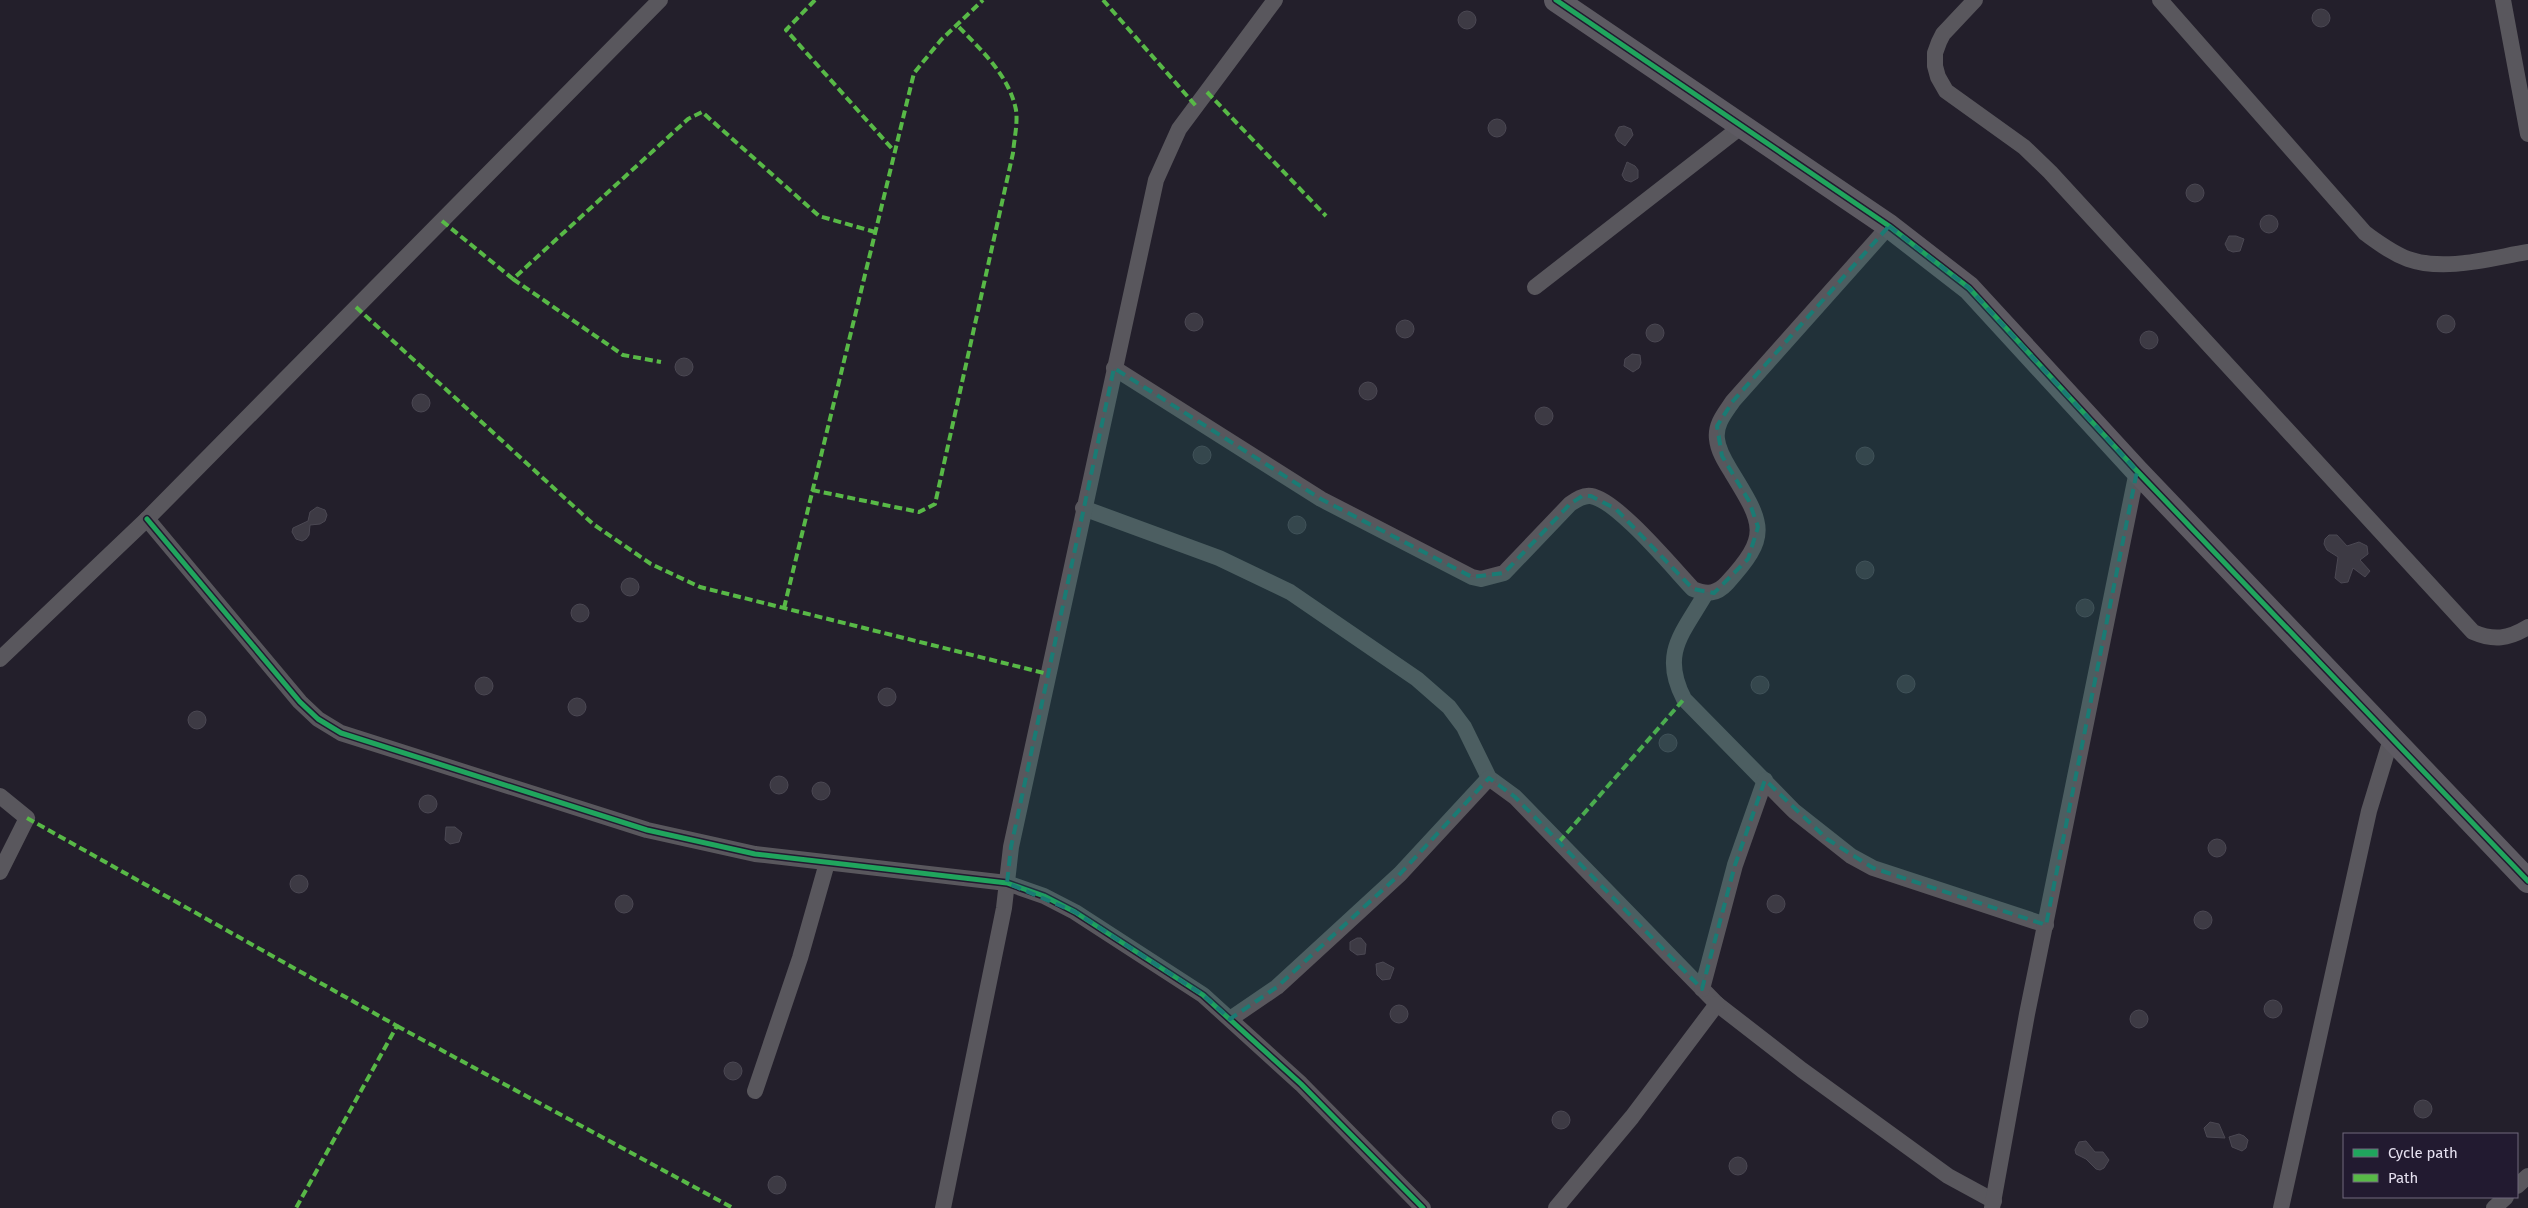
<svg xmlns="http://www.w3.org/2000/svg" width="2528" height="1208" font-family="'Fira Sans',sans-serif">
<rect width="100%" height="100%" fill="#231f2b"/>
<g fill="#3d3a44" stroke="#4b4853">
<circle cx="2321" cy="18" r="9"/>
<circle cx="1467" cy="20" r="9"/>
<circle cx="1497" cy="128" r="9"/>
<path d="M1624,126l7,3 2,6 -8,11 -7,-5 -3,-6 4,-8z"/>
<path d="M1627,162l8,4 3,4v8l-7,4 -6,-2 -3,-5z"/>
<circle cx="2195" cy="193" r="9"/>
<circle cx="2269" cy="224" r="9"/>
<path d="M2229,236h7l8,3 -4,12 -7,1 -5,-2 -3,-6z"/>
<circle cx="1194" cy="322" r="9"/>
<circle cx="2446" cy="324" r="9"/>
<circle cx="1405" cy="329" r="9"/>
<circle cx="1655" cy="333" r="9"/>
<circle cx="2149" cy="340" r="9"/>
<path d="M1632,354l8,1 1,8 -2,5 -6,4 -9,-6 1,-7z"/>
<circle cx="684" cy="367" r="9"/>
<circle cx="1368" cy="391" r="9"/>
<circle cx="421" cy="403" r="9"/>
<circle cx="1544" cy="416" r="9"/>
<circle cx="1202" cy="455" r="9"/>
<circle cx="1865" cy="456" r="9"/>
<path d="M317,507l8,3 2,5 -2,6 -5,3 -10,1 -1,10 -3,4 -4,2 -6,-2 -4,-7 1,-4 15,-7 2,-9z"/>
<circle cx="1297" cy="525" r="9"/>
<path d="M2329,535h8l10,11 12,-4 8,4 1,8 -8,6 10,11 -5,6 -12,-9 -5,14 -7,1 -6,-5 3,-21 -11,-7 -3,-6 1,-5z"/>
<circle cx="1865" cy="570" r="9"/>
<circle cx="630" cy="587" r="9"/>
<circle cx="2085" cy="608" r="9"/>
<circle cx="580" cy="613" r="9"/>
<circle cx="1906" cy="684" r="9"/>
<circle cx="1760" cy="685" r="9"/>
<circle cx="484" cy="686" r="9"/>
<circle cx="887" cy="697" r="9"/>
<circle cx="577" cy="707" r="9"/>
<circle cx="197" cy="720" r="9"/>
<circle cx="1668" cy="743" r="9"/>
<circle cx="779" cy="785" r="9"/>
<circle cx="821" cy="791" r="9"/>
<circle cx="428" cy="804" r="9"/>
<path d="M446,827h9l7,6 -3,9 -9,2 -5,-4z"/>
<circle cx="2217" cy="848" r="9"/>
<circle cx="299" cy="884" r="9"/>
<circle cx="1776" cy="904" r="9"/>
<circle cx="624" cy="904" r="9"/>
<circle cx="2203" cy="920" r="9"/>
<path d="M1357,938h4l5,6 -1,10 -8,1 -7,-5v-8z"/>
<path d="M1383,962l11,6 -4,11 -8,1 -5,-5 -1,-11z"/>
<circle cx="2273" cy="1009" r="9"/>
<circle cx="1399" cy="1014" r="9"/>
<circle cx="2139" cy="1019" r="9"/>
<circle cx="733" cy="1071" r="9"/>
<circle cx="2423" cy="1109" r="9"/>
<circle cx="1561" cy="1120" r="9"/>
<path d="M2210,1122l9,2 6,14 -18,-1 -3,-9z"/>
<path d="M2239,1134l5,2 4,4 -2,8 -4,3 -10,-4 -3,-10z"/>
<path d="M2086,1141l9,11h8l6,8 -5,8 -4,2 -4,-1 -10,-10 -10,-5 -1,-4 4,-8z"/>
<circle cx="1738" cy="1166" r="9"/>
<circle cx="777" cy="1185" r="9"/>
</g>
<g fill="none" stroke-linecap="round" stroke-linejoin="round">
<g stroke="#59575d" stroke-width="16">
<path d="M1975,0l-32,34 -4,8 -4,11v13l3,11 8,14 78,56 26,25 423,460c21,9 35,7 55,-5"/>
<path d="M2160,0l205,233c14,10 27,20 43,26 37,13 83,-1 120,-7"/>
<path d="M2503,0l25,134"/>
<path d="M1535,287l207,-161"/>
<path d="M1114,368l207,131 151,78 9,2 23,-6 66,-69c7,-5 13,-9 21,-8 26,4 82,72 102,93 14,6 24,5 34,-6 43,-47 37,-58 5,-110 -6,-10 -14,-22 -15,-34 -2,-15 8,-26 16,-38l156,-175"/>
<path d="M1083,508l136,50 71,34 127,87 32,28 15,20 25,51 26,19 202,207 85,66 146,106 46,25"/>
<path d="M147,519l153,183 18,17 23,14 306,97 108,24 252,29 37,13 31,16 128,83 98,89 122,124"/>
<path d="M1706,593c-23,40 -46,60 -22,106l110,112 57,45 22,12 173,57"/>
<path d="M0,659l147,-140 513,-519"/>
<path d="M0,796l27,22 -27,54"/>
<path d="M1702,989l33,-124 30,-85"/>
<path d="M1230,1019l47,-32 61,-56 62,-57 89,-96"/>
<path d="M755,1091l45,-133 27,-95"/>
<path d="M2517,1186l11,-10"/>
<path d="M943,1208l61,-300 7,-61 145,-667 23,-51 96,-129"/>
<path d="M1556,1208l76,-91 85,-113"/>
<path d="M1992,1208l35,-194 110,-543"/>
<path d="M2281,1208l88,-397 22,-72"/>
<path d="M2494,1208l12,-11"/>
</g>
<path stroke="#5d5a62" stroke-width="24" d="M1556,0l333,226 80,62 168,183 391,410"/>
<g stroke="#58b947" stroke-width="4" stroke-dasharray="8 4" stroke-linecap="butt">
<path d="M815,0l-29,30 109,122"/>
<path d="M1103,0l93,106"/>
<path d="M1207,92l119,124"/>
<path d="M442,221l71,58 175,-160 14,-7 117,104 56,16"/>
<path d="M513,279l110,76 38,7"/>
<path d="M356,307l237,217 58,40 49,23 348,87"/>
<path d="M812,490l107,22 16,-8 78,-351c1,-13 5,-30 3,-43 -7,-35 -35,-60 -59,-85"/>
<path d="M784,608l130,-535 27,-33 42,-40"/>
<path d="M27,818l370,208 -101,182"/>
<path d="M1559,842l125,-143"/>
<path d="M397,1026l336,182"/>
</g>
<defs>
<g id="cycleway">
<path d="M1556,0l333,226 80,62 168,183 391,410"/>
<path d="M147,519l153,183 18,17 23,14 306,97 108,24 252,29 37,13 31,16 128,83 98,89 122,124"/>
</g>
</defs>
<use href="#cycleway" stroke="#221a30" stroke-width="8"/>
<use href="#cycleway" stroke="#20a55d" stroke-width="5"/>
</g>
<path fill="#1a7b74" fill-opacity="0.2" stroke="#1a7b74" stroke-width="4" stroke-dasharray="10 6" stroke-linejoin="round" d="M1889,226l80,62 168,183 -91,454 -173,-57 -46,-29 -62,-59 -30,85 -33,124 -187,-192 -26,-19 -89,96 -62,57 -61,56 -47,32 -27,-24 -128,-83 -68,-29 4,-36 103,-479 207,131 151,78 32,-4 66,-69 12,-8h9l25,13 77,80 21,4 34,-34 10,-32 -9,-26 -27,-45 -5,-30 16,-25z"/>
<rect x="2343" y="1133" width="175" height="65" fill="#221a30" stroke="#70697c"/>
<rect x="2353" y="1149" width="25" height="8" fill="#20a55d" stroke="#70697c"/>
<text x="2388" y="1158" font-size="15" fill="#e5e0ef">Cycle path</text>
<rect x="2353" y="1174" width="25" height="8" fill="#58b947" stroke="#70697c"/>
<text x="2388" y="1183" font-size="15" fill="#e5e0ef">Path</text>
</svg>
